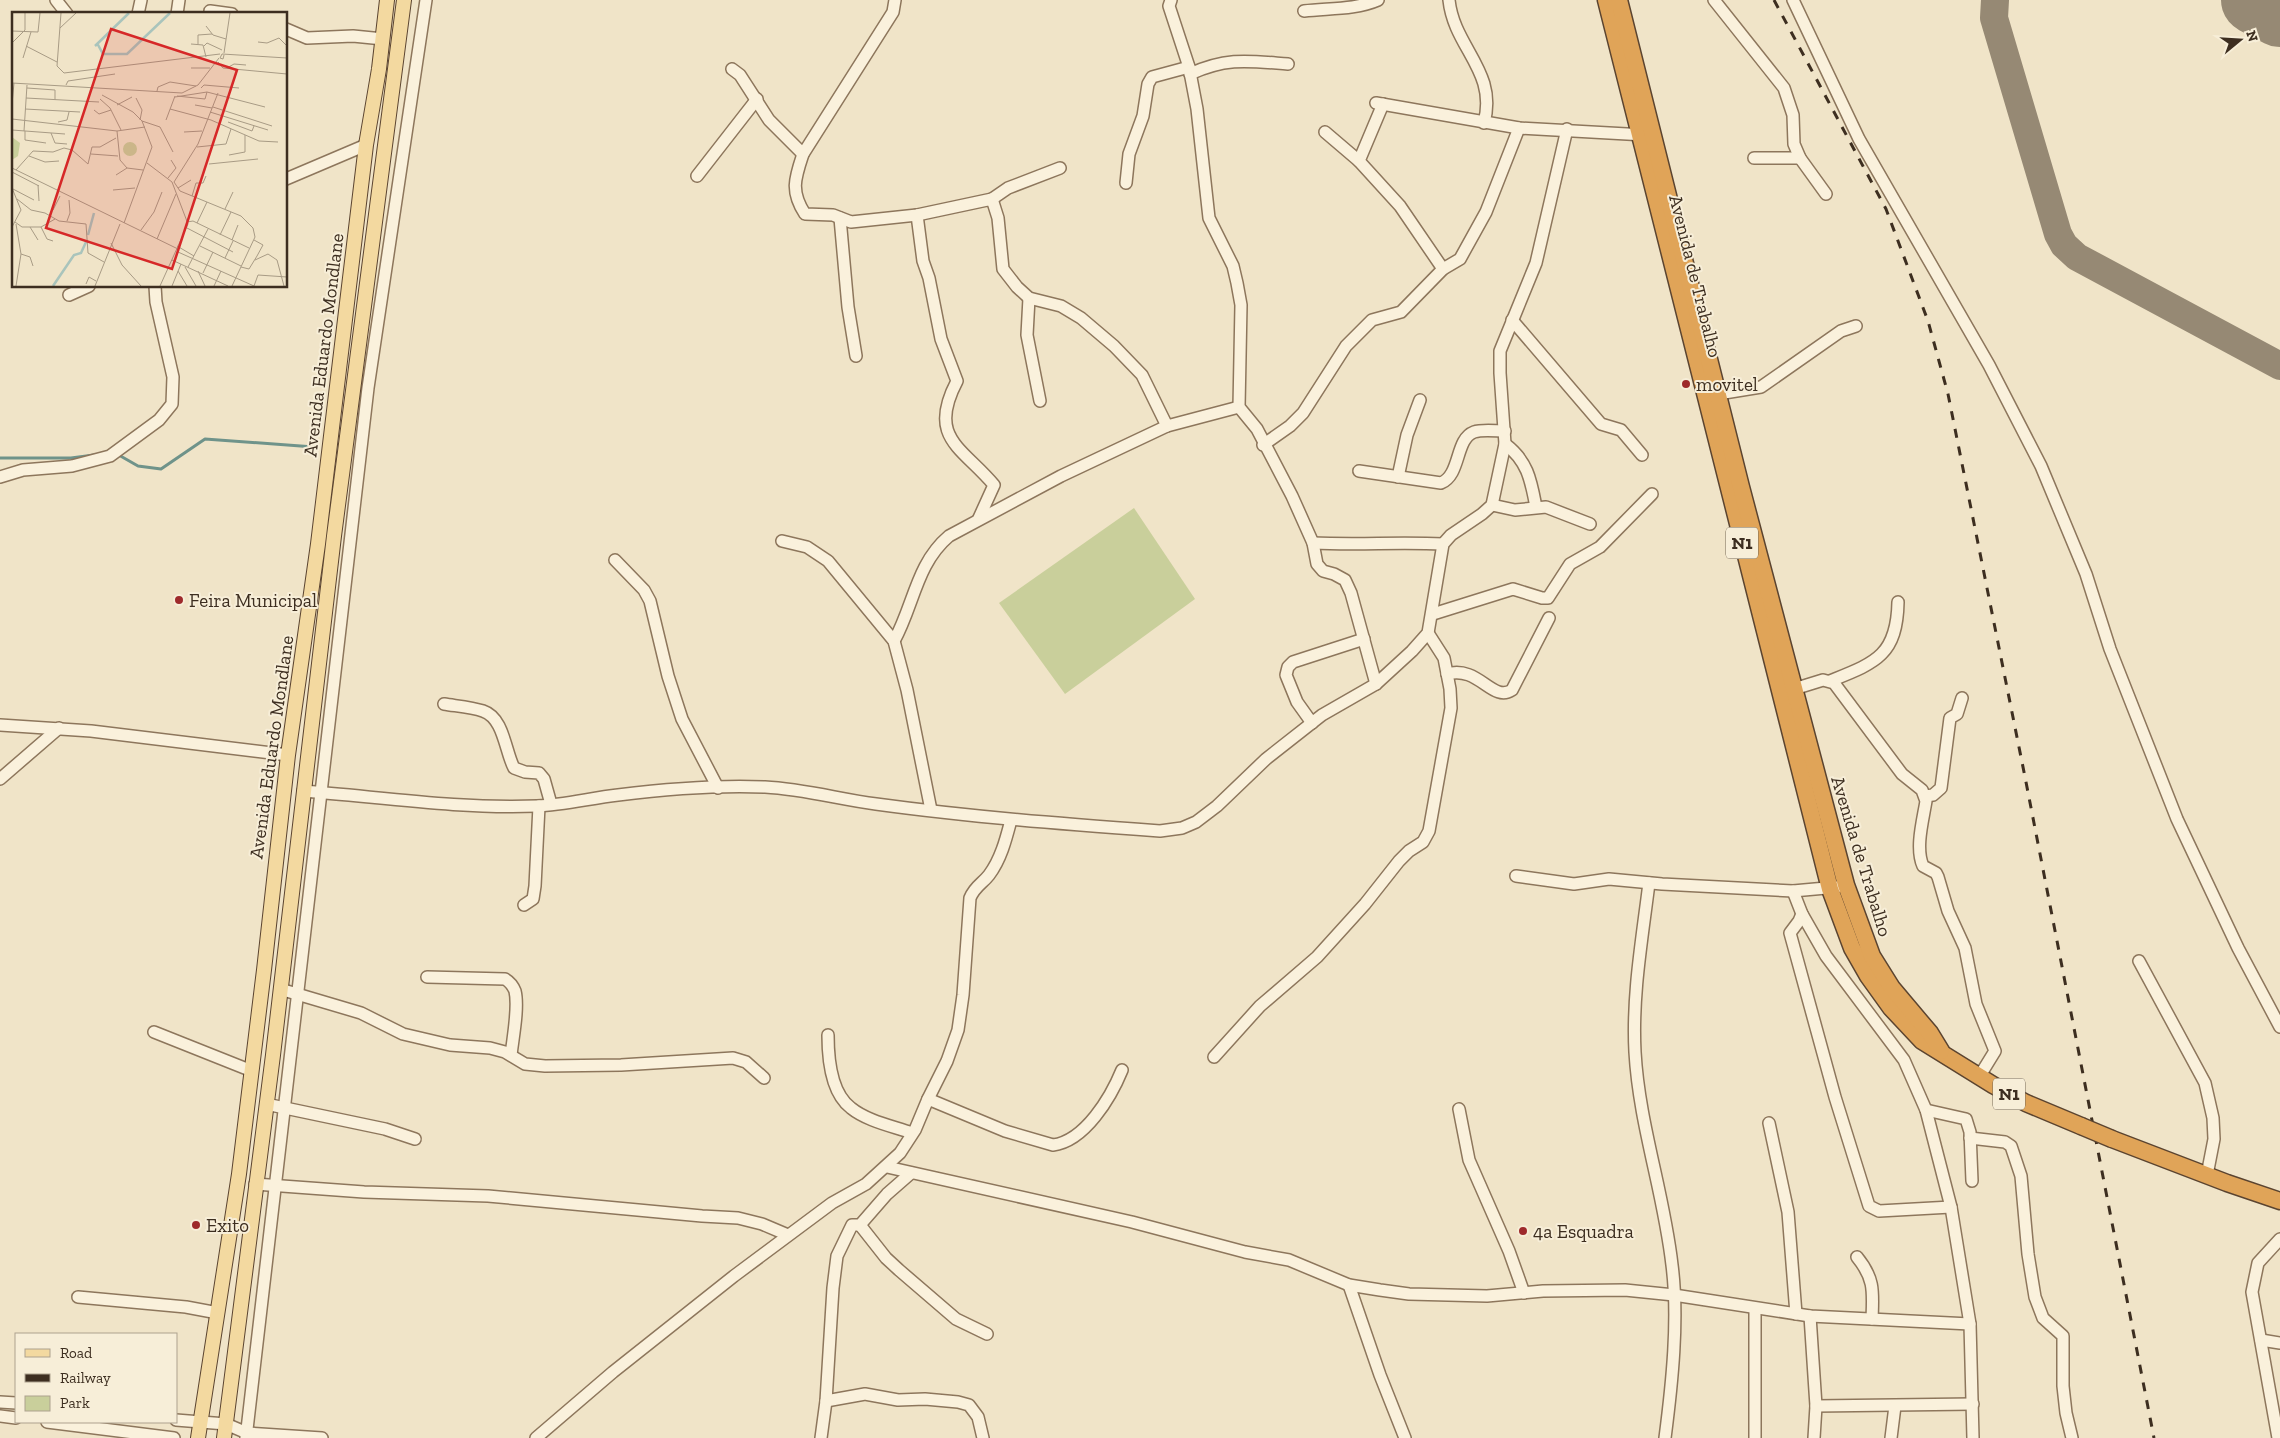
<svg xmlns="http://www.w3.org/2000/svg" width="2280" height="1438" font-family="'Zilla Slab',serif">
<rect width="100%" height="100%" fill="#f0e4c8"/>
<path fill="#c9cf9b" d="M1134,508l61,91 -130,95 -66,-91z"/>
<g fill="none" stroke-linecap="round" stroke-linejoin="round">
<g stroke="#6f938a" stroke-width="3">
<path d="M117,454l21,12 23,3 44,-30 109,8"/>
<path d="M0,458h71l23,-3"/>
</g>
<path stroke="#968974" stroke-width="28" d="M1995,0l-1,18 64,216 6,11 13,12 203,109"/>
<path stroke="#968974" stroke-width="68" d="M2255,0l25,13"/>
<defs>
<g id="minor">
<path d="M56,0l11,14"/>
<path d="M895,0l-2,12 -90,142c-8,24 -13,37 2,60l28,1 18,7 66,-7 75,-16 6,19 5,51 14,18 12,11 32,8 20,12 33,28 28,29 25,51"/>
<path d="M1171,0l-2,6 20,61 8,42 12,109 24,48 4,17 4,22 -2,102 18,22 35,67 21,47 4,21 6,7 11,3 11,6 6,13 25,91"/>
<path d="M1449,0c5,48 49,71 35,123"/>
<path d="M1714,0l70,88 9,27 1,29 6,14 26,36"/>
<path d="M1793,0l66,139 130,226 52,101 45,108 24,75 67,170 61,129 42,79"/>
<path d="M210,11l22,3"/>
<path d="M1304,11c24,-3 51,-1 74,-11"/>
<path d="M138,14l3,-14"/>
<path d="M177,14l2,-14"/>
<path d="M286,29l21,9 46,-2 30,3"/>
<path d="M732,69l8,6 29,45 34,34"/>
<path d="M1190,74c37,-17 59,-13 98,-10"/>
<path d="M1376,103l143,25 126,7"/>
<path d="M1383,104l-24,57 41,45 43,63"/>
<path d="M1325,132l34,29"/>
<path d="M1754,158h46"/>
<path d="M697,176l60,-77"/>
<path d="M286,179l80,-34"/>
<path d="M1126,183l3,-29 14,-38 5,-32 4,-7 37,-10"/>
<path d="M992,199l16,-11 52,-20"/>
<path d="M917,215l6,46 6,17 12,61 16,42c-30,57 5,66 37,104l-15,33"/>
<path d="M840,218l8,89 8,49"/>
<path d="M69,295l20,-9"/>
<path d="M1029,298l-2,37 13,66"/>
<path d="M1512,320l89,104 20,6 21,25"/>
<path d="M1718,394l43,-7 80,-56 15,-5"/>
<path d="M1505,444c23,17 26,37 31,63"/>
<path d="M1263,445l27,-19 13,-13 43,-67 26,-26 29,-8 42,-43 17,-10 26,-47 33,-84"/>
<path d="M1359,471l82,12c20,-8 14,-44 33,-51 8,-3 22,-1 31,-1"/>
<path d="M0,477l23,-7 49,-4 38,-10 49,-36 13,-16 1,-27 -17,-75 -1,-16"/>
<path d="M1398,477l9,-42 13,-35"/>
<path d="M1492,505l23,5 31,-3 44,17"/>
<path d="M782,541l25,6 21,14 66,80 13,49 24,120"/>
<path d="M1313,543c44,2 87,-1 130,1"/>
<path d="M615,560l29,30 6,11 18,75 14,43 36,69"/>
<path d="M1433,614l80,-25 29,9h6l22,-34 30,-17 52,-53"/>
<path d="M894,641c20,-36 22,-77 55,-105l112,-60 106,-50 72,-19"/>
<path d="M1447,674c32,-9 45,29 65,16l37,-72"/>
<path d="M1830,681c45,-18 67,-25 68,-79"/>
<path d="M1794,689l29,-9 11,3 68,91 20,16 4,11c-3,19 -11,47 -3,65l13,7 2,4 10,34 17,37 11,56 19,47 -16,26"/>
<path d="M444,704c12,2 27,3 39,7 21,7 22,40 31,57l11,4 14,1 5,6 7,25"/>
<path d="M1312,723l-15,-21 -11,-27 2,-8 5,-5 71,-23"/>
<path d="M0,725l91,6 197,24"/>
<path d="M0,779l59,-51"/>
<path d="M303,791c78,6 156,18 234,15 27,-1 54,-8 81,-11 48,-6 99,-10 147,-8 38,2 74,12 111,17 95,13 189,20 284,27l22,-3 14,-6 21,-16 49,-47 56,-44 54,-31 36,-33 16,-18 15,-89 8,-9 31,-21 10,-9 13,-61 -5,-71v-22l36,-88 31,-134"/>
<path d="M1925,796l8,-1 8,-7 9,-70 7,-4 5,-16"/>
<path d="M1516,876l58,8 35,-5 53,5 131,7 44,-4"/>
<path d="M1649,883c-7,57 -17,112 -14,169 4,72 29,141 37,213 7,54 0,119 -7,173"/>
<path d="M1793,891l9,23 24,42 78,104 22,50 25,97 19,117 3,114"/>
<path d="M524,905l9,-6 2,-13 4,-80"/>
<path d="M1802,914l-3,7 -9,12 45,164 34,109 10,5 72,-4"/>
<path d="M2139,961l66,122 8,35 1,21 -7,36"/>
<path d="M427,977l78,2c5,3 8,7 10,12 4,16 -2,46 -4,64"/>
<path d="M280,989l81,24 42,21 47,11 40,3 15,4 20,12 20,2 76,-1 112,-7 13,4 18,16"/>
<path d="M154,1032l98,39"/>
<path d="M828,1035c0,23 3,58 23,73 16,13 41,18 61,25"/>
<path d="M1214,1057l46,-51 57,-49 48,-53 34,-43 10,-10 14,-9 6,-11 22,-123 -1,-19 -6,-31 -16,-25"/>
<path d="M928,1099l77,32 48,14c32,-4 58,-48 69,-75"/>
<path d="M266,1104l119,25 30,10"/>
<path d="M1459,1109l10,51 40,91 15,42"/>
<path d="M1926,1110l40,9 4,13 2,49"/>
<path d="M1769,1123l19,89 8,102"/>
<path d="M1970,1138l35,4 6,4 10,30 7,78 7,43 8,21 20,18v50l3,27 6,25"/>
<path d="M887,1167l245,55 113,30 44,8 60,25 31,5 29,4 78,2 56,-5 82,-1 49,5 136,21 160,8"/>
<path d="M255,1184l109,8 124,4 214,20 36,2 24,6 26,11"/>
<path d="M860,1225l26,33 13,12 57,49 31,15"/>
<path d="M1857,1257c18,22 16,35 15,62"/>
<path d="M1349,1285l31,90 25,63"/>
<path d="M78,1297l108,10 32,6"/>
<path d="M1755,1309v129"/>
<path d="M1810,1316l6,90 -2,32"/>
<path d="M2261,1340l19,3"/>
<path d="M826,1401l39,-7 33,6 27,-1 33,3 11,3 9,12 5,21"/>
<path d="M0,1402l16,1"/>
<path d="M1816,1406l157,-2"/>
<path d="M0,1416l16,2"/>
<path d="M176,1420l50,4 21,9 75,5"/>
<path d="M47,1422l127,16"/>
<path d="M246,1438l122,-1050 58,-388"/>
<path d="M536,1438l77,-66 121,-96 98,-73 34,-19 34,-31 15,-23 13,-31 19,-38 11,-31 5,-35 7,-97c5,-12 12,-14 19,-23 12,-16 17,-36 22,-55"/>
<path d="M821,1438l5,-37 7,-113 4,-32 15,-31h8l27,-31 24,-21"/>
<path d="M1891,1438l4,-32"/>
<path d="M2278,1438l-26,-146 6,-29 22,-24"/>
</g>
<g id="major">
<path d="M198,1438l41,-264 25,-204 24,-215 30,-211 48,-399 13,-76 8,-69"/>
<path d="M224,1438l49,-383 61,-519 70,-536"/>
</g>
<g id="highway">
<path d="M1606,0l224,889 22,59 16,28 23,32 31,33 71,44 33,18 55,23"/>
<path d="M1619,0l122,487 105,398 26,71 20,32 38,45 11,18"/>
<path d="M2112,1139l115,44 53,18"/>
</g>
</defs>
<use href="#minor" stroke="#8d765c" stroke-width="14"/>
<use href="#major" stroke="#5b4430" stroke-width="16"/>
<use href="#highway" stroke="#5b4430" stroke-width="19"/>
<use href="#minor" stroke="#faf1dc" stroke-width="11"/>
<use href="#major" stroke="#f3d9a0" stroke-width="14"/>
<use href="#highway" stroke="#e0a458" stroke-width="16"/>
<path stroke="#3d2e20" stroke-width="3" stroke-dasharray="9 9" stroke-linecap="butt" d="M1774,0l112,209 42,112 20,73 77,383 129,661"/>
<defs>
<path id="highway-bridge" d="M2081,1126l31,13"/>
</defs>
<use href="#highway-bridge" stroke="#5b4430" stroke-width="19" stroke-linecap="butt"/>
<use href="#highway-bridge" stroke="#e0a458" stroke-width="16"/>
</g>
<g fill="#9e2a2b" stroke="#f7eed8" stroke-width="2">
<circle cx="1686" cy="384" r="5"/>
<circle cx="179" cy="600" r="5"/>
<circle cx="196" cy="1225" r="5"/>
<circle cx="1523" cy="1231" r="5"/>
</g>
<g text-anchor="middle" stroke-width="4" stroke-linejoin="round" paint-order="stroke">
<g fill="#f7eed8" stroke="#756857" stroke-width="1">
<rect x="1726" y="527.5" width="32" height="31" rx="4"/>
<rect x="1993" y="1078.5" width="32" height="31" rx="4"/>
</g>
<g font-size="18" font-weight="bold" fill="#3d2e20">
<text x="1742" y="549">N1</text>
<text x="2009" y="1100">N1</text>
</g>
<g font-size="19" fill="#3d2e20" stroke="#f7eed8">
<text transform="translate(1696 276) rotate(76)" y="7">Avenida de Trabalho</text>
<text transform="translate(323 345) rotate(-83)" y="7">Avenida Eduardo Mondlane</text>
<text transform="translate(271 747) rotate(-82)" y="7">Avenida Eduardo Mondlane</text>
<text transform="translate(1862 856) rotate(73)" y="7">Avenida de Trabalho</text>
</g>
<g font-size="19" fill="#3d2e20" stroke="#f7eed8" text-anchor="start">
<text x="1696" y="391">movitel</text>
<text x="189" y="607">Feira Municipal</text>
<text x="206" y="1232">Exito</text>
<text x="1533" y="1238">4a Esquadra</text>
</g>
</g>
<g transform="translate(12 12)">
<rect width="275" height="275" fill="#f0e4c8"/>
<path d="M0,125l8,6 -2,13 -6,4zM111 137a7 7 0 1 1 14 0a7 7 0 1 1-14 0Z" fill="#c9cf9b"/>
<path fill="none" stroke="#a9c4bc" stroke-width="2.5" d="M85,31l6,11h24l43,-41M83,34l34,-33M76,223l6,-22M41,274l21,-31 7,-2 5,-11"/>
<path fill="none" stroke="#a89b85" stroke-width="1" d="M13,1v17M49,1l-4,53 7,7 156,-19M194,14l7,9 13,4M48,16l16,-15M0,19l26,1 2,-19M246,30l9,1 12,-5 8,8M0,31l13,-13M179,32l12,1 3,12M186,32v-9l14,-1M14,34l31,16M192,34l3,-3 15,7M212,41l6,-40M212,43l-1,4 -3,-1 2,-4 65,4M11,46l8,-26M206,50l5,6 64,6M179,56h19M215,56l7,-4 12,1M0,71l170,10 16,-8 21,-27M54,73l2,-4 47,-7M15,76l28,2v10M189,76l3,-3 35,3M145,79l1,-4 12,-5 26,4M90,83l31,17 9,9 10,26 -28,76M165,84l28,3 2,-7M163,85l32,-5 58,15M14,86l73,4M124,86l6,12 -2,10M88,87l10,9 11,22M0,92l2,-21M105,93l15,-8M183,93l17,3M201,95l59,19M13,97l55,3M158,97l41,11 48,21 19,1M82,98l5,4 12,-4M198,100l58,18M0,107l105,12 28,-4M154,108l9,-24M130,109l18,6 13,25M46,110l9,-2 2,-8M216,110l24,9 2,-5M0,118l53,4M12,119l3,-46M13,119v9l21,3M105,119l3,29 7,8M172,120l18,-1M39,121l4,10 12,1M185,135l29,-3 5,-15M79,142l27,2M217,143l16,-3v-17M17,144l16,6 14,-1M135,151l25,19 16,42 -28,62M197,152l49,-5M0,156l166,81M4,158l17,-19 20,1 11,-4 8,2 16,14 4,-17h8l16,-9M0,160l27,14M104,163l11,-7 16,2M156,166l8,-10 -5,-8M162,170l6,9 61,25 12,12 2,9 -23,49M162,170l24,-38 20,-51M26,173l1,16M0,176l9,22 -9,17M166,176l13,-8M1,177l21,11M101,178l22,-2M180,184l4,-13h7l3,-7M5,187l14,11 14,3 14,8 27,3 2,29 16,9M213,197l8,-17M41,198l7,-14M55,209l3,-8 -1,-13M3,210l7,5h19l14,-8M175,210l6,-1 56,27M185,211l10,-21M18,215l8,13M29,215l6,12 6,2M175,216l46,24M129,218l13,-18 8,-20M208,223l11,-23M145,227l19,-45M220,228l6,-15M99,231l11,22 19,21M165,234l17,10M188,234l41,20M166,240l76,34M9,242l9,3 3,9M213,246l8,-17M160,248l56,26M243,248l13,-6 9,6 7,26M173,255l11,19M176,255l20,-38M229,255l8,2 8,-13 6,-11 -9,-5M166,259l9,15M186,259l7,15M191,261l10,-21M74,272l3,-7 7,4M4,274l5,-32 -5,-30M83,274l25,-62M160,274l9,-22M202,274l7,-15M242,274l4,-11 29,2"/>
<path fill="#d62828" fill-opacity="0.15" stroke="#d62828" stroke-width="2.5" d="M99,17l126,41 -65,199 -126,-41z"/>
<rect width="275" height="275" fill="none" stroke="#3d2e20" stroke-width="2.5"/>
</g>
<rect x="15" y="1333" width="162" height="90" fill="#f7eed8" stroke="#ada18e"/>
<rect x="25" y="1349" width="25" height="8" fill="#f3d9a0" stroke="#ada18e"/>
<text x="60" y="1358" font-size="15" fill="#3d2e20">Road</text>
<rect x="25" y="1374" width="25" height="8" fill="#3d2e20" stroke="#ada18e"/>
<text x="60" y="1383" font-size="15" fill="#3d2e20">Railway</text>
<rect x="25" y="1396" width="25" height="15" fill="#c9cf9b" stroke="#ada18e"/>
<text x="60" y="1408" font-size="15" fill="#3d2e20">Park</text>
<g transform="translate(2240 40) rotate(72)" stroke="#f7eed8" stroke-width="4" paint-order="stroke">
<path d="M0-4L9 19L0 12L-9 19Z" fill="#3d2e20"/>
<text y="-8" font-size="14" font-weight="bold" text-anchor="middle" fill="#3d2e20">N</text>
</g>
</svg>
